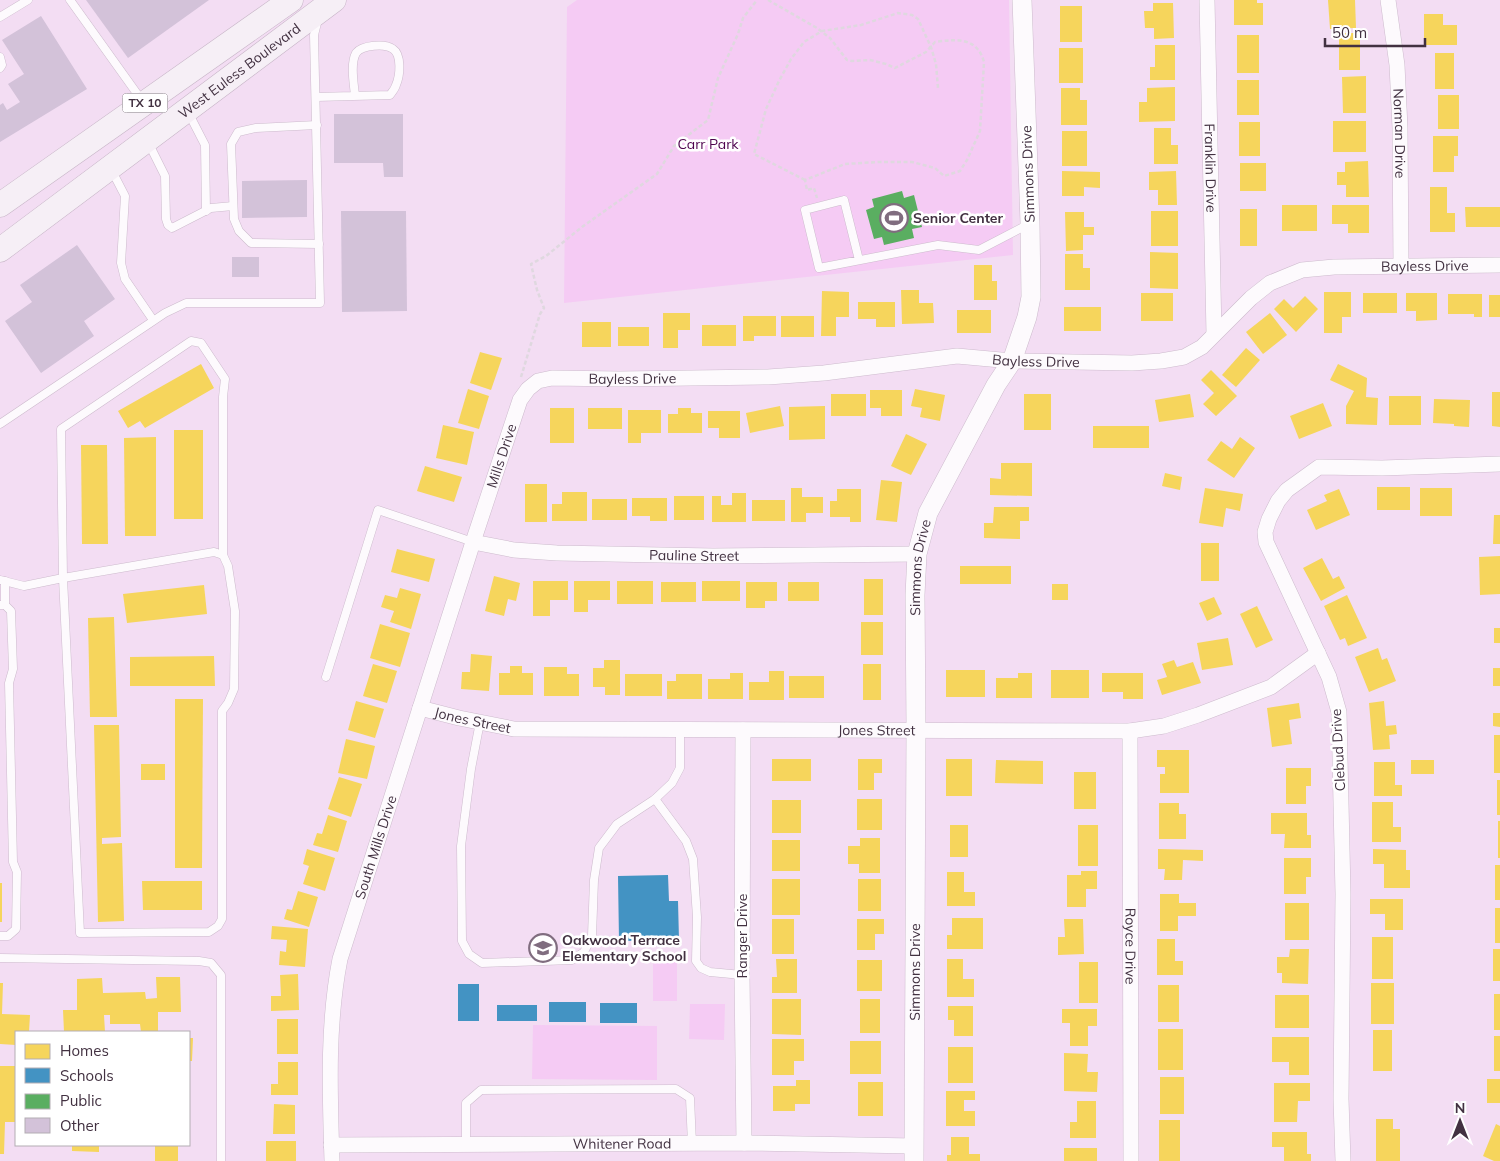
<svg xmlns="http://www.w3.org/2000/svg" width="1500" height="1161" font-family="Mulish,sans-serif">
<rect width="100%" height="100%" fill="#f3ddf3"/>
<g fill="#f5cbf4">
<path d="M577,0h432l4,255 -449,48 3,-296z"/>
<path d="M677,952v49h-24v-48z"/>
<path d="M690,1004h35l-1,36 -35,-1z"/>
<path d="M533,1025l124,1v54l-125,-1z"/>
</g>
<g fill="#f6d55c">
<path d="M1234,0h23v3h6v22h-29z"/>
<path d="M1328,0h27l1,28 -26,1z"/>
<path d="M1153,3h20l1,35 -20,1v-11h-9l-1,-17h9z"/>
<rect x="1060" y="6" width="22" height="36"/>
<path d="M1424,14h19v11h14v20h-33z"/>
<rect x="1339" y="33" width="21" height="37"/>
<rect x="1237" y="35" width="22" height="38"/>
<path d="M1155,45h20v35h-25v-13h5z"/>
<rect x="1059" y="48" width="24" height="35"/>
<rect x="1435" y="53" width="19" height="36"/>
<path d="M1366,76v37h-23l-1,-36z"/>
<rect x="1237" y="80" width="22" height="35"/>
<path d="M1175,87v34l-36,1v-20h8v-14z"/>
<path d="M1061,88h19v12h7v25h-26z"/>
<rect x="1438" y="95" width="21" height="34"/>
<rect x="1333" y="121" width="33" height="31"/>
<rect x="1239" y="122" width="21" height="34"/>
<path d="M1154,128h17v17h7v19h-24z"/>
<rect x="1062" y="131" width="25" height="35"/>
<path d="M1433,136h25v20h-4v16h-21z"/>
<path d="M1368,161l1,36h-23v-12h-9v-13h8v-10z"/>
<rect x="1240" y="163" width="26" height="28"/>
<path d="M1062,171l38,1v16l-16,-1v9h-22z"/>
<path d="M1176,171l1,34h-19v-15h-9v-18z"/>
<path d="M1430,187h17v26h8v19h-25z"/>
<rect x="1282" y="205" width="35" height="26"/>
<path d="M1332,205h37v28h-21v-9h-16z"/>
<path d="M1465,207h35v20h-34z"/>
<rect x="1240" y="209" width="17" height="37"/>
<rect x="1151" y="211" width="27" height="35"/>
<path d="M1065,212h19v15h10v8h-11v15l-17,1z"/>
<path d="M1150,252l28,1v36l-28,-1z"/>
<path d="M1065,254h18v14h7v22h-25z"/>
<path d="M974,265h18v16h5v19h-23z"/>
<path d="M901,290h18v13h14l1,20 -32,1z"/>
<path d="M822,291l27,1v25h-13v19h-15z"/>
<path d="M1324,292h27v25h-9v16h-18z"/>
<rect x="1141" y="293" width="32" height="28"/>
<rect x="1363" y="293" width="34" height="20"/>
<path d="M1406,293h31v27l-21,1v-10h-10z"/>
<path d="M1448,294h34v23h-8v-3h-26z"/>
<rect x="1489" y="295" width="11" height="22"/>
<path d="M1305,296l13,13 -22,23 -22,-23 10,-10 9,9z"/>
<path d="M858,302h37v25h-19v-8h-18z"/>
<rect x="1064" y="307" width="37" height="24"/>
<rect x="957" y="310" width="34" height="23"/>
<path d="M663,313h27v17h-12v18h-15z"/>
<path d="M1270,313l17,22 -24,19 -17,-22z"/>
<path d="M743,316h33v20h-22v5h-11z"/>
<rect x="781" y="316" width="33" height="21"/>
<rect x="582" y="322" width="29" height="25"/>
<rect x="702" y="325" width="34" height="21"/>
<rect x="618" y="327" width="31" height="19"/>
<path d="M1246,348l14,12 -24,27 -14,-12z"/>
<path d="M480,352l22,6 -11,32 -21,-7z"/>
<path d="M201,364l13,24 -69,40 -5,-7 -12,7 -10,-17z"/>
<path d="M1338,364l29,14 -1,19 12,1 -1,27 -31,-1v-18l8,-15 -24,-11z"/>
<path d="M1211,370l26,26 -21,20 -13,-12 11,-11 -13,-13z"/>
<path d="M468,389l21,7 -10,33 -21,-6z"/>
<path d="M915,389l30,6 -5,26 -20,-4 2,-9 -11,-2z"/>
<path d="M870,390h32v26h-21v-8h-11z"/>
<path d="M1492,392h8v35l-8,-1z"/>
<rect x="831" y="394" width="35" height="22"/>
<rect x="1024" y="394" width="27" height="36"/>
<path d="M1190,394l4,23 -35,5 -4,-22z"/>
<rect x="1389" y="396" width="32" height="29"/>
<path d="M1434,399l36,1 -1,27 -15,-1v-2l-21,-1z"/>
<path d="M1323,403l9,23 -33,13 -9,-23z"/>
<path d="M780,406l4,20 -34,7 -4,-20z"/>
<path d="M825,406v33l-36,1v-33z"/>
<rect x="550" y="408" width="24" height="35"/>
<rect x="588" y="408" width="34" height="21"/>
<path d="M678,408h13v5h11v20h-34v-19h10z"/>
<path d="M628,410h33v23h-20v10h-13z"/>
<path d="M708,411h32v27h-21v-10h-11z"/>
<path d="M443,425l31,7 -7,33 -31,-7z"/>
<rect x="1093" y="426" width="56" height="22"/>
<rect x="174" y="430" width="29" height="89"/>
<path d="M906,434l21,10 -16,31 -20,-9z"/>
<path d="M156,437v99h-31l-1,-98z"/>
<path d="M1240,437l15,11 -21,30 -27,-18 14,-19 11,8z"/>
<path d="M81,445h26l1,99h-26z"/>
<path d="M1001,463h31v33l-42,-1v-17l11,1z"/>
<path d="M425,466l37,11 -8,25 -37,-11z"/>
<path d="M1165,473l17,4 -2,13 -18,-4z"/>
<path d="M881,480l21,2 -5,40 -21,-2z"/>
<rect x="525" y="484" width="22" height="38"/>
<rect x="1377" y="487" width="33" height="23"/>
<path d="M791,488h11v9h21v16h-17v9h-15z"/>
<path d="M1205,488l38,6 -3,17 -14,-3 -3,19 -24,-4z"/>
<rect x="1420" y="488" width="32" height="28"/>
<path d="M837,489h24v33h-11v-5h-20v-16h7z"/>
<path d="M1339,489l11,26 -34,15 -9,-20 20,-9 -3,-6z"/>
<path d="M562,492h25v29h-35v-17h10z"/>
<path d="M732,493h14v29h-34v-26h9v9h11z"/>
<rect x="674" y="496" width="30" height="24"/>
<path d="M632,498h35v23h-17v-5h-18z"/>
<rect x="592" y="499" width="35" height="21"/>
<rect x="752" y="500" width="33" height="21"/>
<path d="M994,507h35v14h-9v18l-36,-1v-15h9z"/>
<path d="M1494,515h6v29h-7z"/>
<rect x="1201" y="543" width="18" height="38"/>
<path d="M397,549l38,10 -6,23 -38,-10z"/>
<path d="M1500,556v38l-20,1 -1,-38z"/>
<path d="M1322,558l11,21 6,-3 6,12 -24,13 -18,-33z"/>
<rect x="960" y="566" width="51" height="18"/>
<path d="M494,576l26,7 -4,18 -8,-2 -4,17 -19,-5z"/>
<rect x="864" y="579" width="19" height="36"/>
<path d="M533,581h35v19h-18v16h-17z"/>
<path d="M574,581h36v19h-22v12h-14z"/>
<rect x="617" y="581" width="36" height="23"/>
<rect x="702" y="581" width="38" height="20"/>
<rect x="661" y="582" width="35" height="20"/>
<path d="M746,582h31v19h-12v7h-19z"/>
<rect x="788" y="582" width="31" height="19"/>
<rect x="1052" y="584" width="16" height="16"/>
<path d="M204,585l3,29 -80,9 -4,-29z"/>
<path d="M400,588l21,6 -10,35 -21,-7 4,-11 -13,-4 4,-12 12,3z"/>
<path d="M1347,595l20,43 -19,8 -3,-8 -5,2 -16,-34z"/>
<path d="M1214,597l8,17 -15,7 -8,-18z"/>
<path d="M1257,606l16,34 -17,8 -16,-34z"/>
<path d="M114,617l3,100h-27l-2,-99z"/>
<rect x="861" y="622" width="22" height="33"/>
<path d="M380,624l30,9 -10,34 -30,-9z"/>
<rect x="1494" y="628" width="6" height="15"/>
<path d="M1228,638l5,27 -31,5 -5,-27z"/>
<path d="M1378,648l4,12 5,-2 9,23 -27,11 -14,-35z"/>
<path d="M471,654l21,2 -3,35 -28,-2 1,-17h8z"/>
<path d="M214,656l1,30h-85v-29z"/>
<path d="M604,660h16v35h-15v-8h-12v-19h11z"/>
<path d="M1174,660l3,7 16,-5 8,21 -39,12 -5,-15 10,-3 -5,-13z"/>
<path d="M373,664l24,7 -10,32 -24,-7z"/>
<rect x="863" y="664" width="18" height="36"/>
<path d="M510,666h12v7h11v22h-34v-22h11z"/>
<path d="M544,667h23v7h12v22h-35z"/>
<rect x="1493" y="668" width="7" height="18"/>
<rect x="946" y="670" width="39" height="27"/>
<rect x="1051" y="670" width="38" height="28"/>
<path d="M769,671h15v29h-35v-18h20z"/>
<path d="M730,673h13v26h-35v-20h22z"/>
<path d="M1018,673h14v25h-36v-20h22z"/>
<path d="M1102,673h41v26h-20v-7h-21z"/>
<rect x="625" y="674" width="37" height="22"/>
<path d="M676,674h26v25h-35v-18h9z"/>
<rect x="789" y="676" width="35" height="22"/>
<path d="M175,699h28l-1,169h-27z"/>
<path d="M356,701l28,8 -9,29 -27,-8z"/>
<path d="M1384,701l2,25 10,-1 1,9 -8,1 1,14 -17,1 -4,-47z"/>
<path d="M1299,703l2,15 -12,2 3,24 -20,3 -5,-39z"/>
<path d="M1493,713h7v14l-7,-1z"/>
<path d="M94,725h25l2,112 -19,1v6l20,-1 2,78 -26,1z"/>
<rect x="1494" y="735" width="6" height="38"/>
<path d="M346,739l29,7 -8,33 -29,-6z"/>
<path d="M1157,750h32v43h-29v-19h5v-7h-8z"/>
<rect x="772" y="759" width="39" height="22"/>
<path d="M858,759h24v14h-8v17h-16z"/>
<rect x="946" y="759" width="26" height="37"/>
<path d="M996,760l47,1v23l-48,-1z"/>
<rect x="1411" y="760" width="23" height="14"/>
<path d="M1374,762h21v23h7v11h-28z"/>
<rect x="141" y="764" width="24" height="16"/>
<path d="M1286,768h25v18h-5v18h-20z"/>
<rect x="1074" y="772" width="22" height="37"/>
<path d="M339,777l23,7 -11,33 -23,-8z"/>
<rect x="1497" y="780" width="3" height="35"/>
<rect x="857" y="799" width="25" height="31"/>
<rect x="772" y="800" width="29" height="33"/>
<path d="M1372,802h21v25h8v15h-29z"/>
<path d="M1159,803h20v11h7v25h-27z"/>
<path d="M1271,813h36v22h4v13h-27l1,-14h-14z"/>
<path d="M328,815l19,6 -9,31 -25,-7 4,-12 5,1z"/>
<rect x="1498" y="821" width="2" height="37"/>
<rect x="950" y="825" width="18" height="32"/>
<rect x="1078" y="825" width="20" height="41"/>
<path d="M860,838h20v35h-21v-9h-11v-18h12z"/>
<rect x="772" y="840" width="28" height="31"/>
<path d="M307,849l28,9 -10,33 -22,-7 6,-18 -6,-2z"/>
<path d="M1158,849l45,1v11l-20,-1 -1,20h-18l1,-11h-7z"/>
<path d="M1373,849l33,1v20h4v18h-26v-24h-11z"/>
<path d="M1284,858h27v19h-5v17h-22z"/>
<rect x="1495" y="865" width="5" height="35"/>
<path d="M1081,871h16v18h-11v18h-19v-32h14z"/>
<path d="M947,872h17v20h11v14h-28z"/>
<rect x="772" y="879" width="28" height="36"/>
<rect x="858" y="879" width="23" height="32"/>
<path d="M142,881h60v29h-59z"/>
<rect x="0" y="883" width="2" height="39"/>
<path d="M298,891l20,6 -9,30 -25,-8 3,-10 5,1z"/>
<path d="M1160,894h19v9h17v13h-18v15h-18z"/>
<path d="M1370,899h33v31h-18v-16h-15z"/>
<rect x="1285" y="903" width="24" height="37"/>
<rect x="1495" y="908" width="5" height="35"/>
<path d="M952,918h31v31h-36v-14h5z"/>
<rect x="772" y="919" width="22" height="35"/>
<path d="M857,919h27v15h-9v16h-18z"/>
<path d="M1064,919h19l1,35 -26,1v-18h7z"/>
<path d="M272,926l36,3 -3,38 -26,-2 1,-14 6,1 1,-12 -16,-1z"/>
<rect x="1372" y="937" width="21" height="42"/>
<path d="M1157,939h18v22h8v14h-26z"/>
<path d="M1290,949h19l-1,35 -26,-1v-10h-5v-16h12z"/>
<rect x="1493" y="949" width="7" height="32"/>
<path d="M776,959h21v34h-25v-16h5z"/>
<path d="M947,959h16v20h11v18h-27z"/>
<rect x="857" y="960" width="25" height="31"/>
<rect x="1079" y="962" width="19" height="41"/>
<path d="M298,974l1,36 -28,1v-15h10l-1,-21z"/>
<path d="M156,977h24l1,35h-23v20h-17l-1,-8h-30v-9h-6l1,17h-41l-1,-22h14v-31l25,-1 1,15 42,-1 1,7 11,-1z"/>
<path d="M0,983h3l-1,31 28,1 -1,17h-13v13l-16,-1z"/>
<rect x="1371" y="983" width="23" height="41"/>
<rect x="1158" y="985" width="21" height="37"/>
<rect x="1494" y="994" width="6" height="36"/>
<rect x="1275" y="995" width="34" height="33"/>
<path d="M772,999h29v36l-29,-1z"/>
<rect x="860" y="999" width="20" height="34"/>
<path d="M948,1006h25v30h-19v-16h-6z"/>
<path d="M1062,1009h35v17h-9v20h-18v-23h-8z"/>
<rect x="277" y="1019" width="21" height="35"/>
<rect x="1158" y="1029" width="25" height="41"/>
<rect x="1373" y="1030" width="19" height="41"/>
<rect x="1494" y="1036" width="6" height="35"/>
<path d="M1272,1037h37v38h-20v-13h-17z"/>
<path d="M189,1038h4l-1,23h-3z"/>
<path d="M772,1039h32v22h-10v14h-22z"/>
<rect x="850" y="1041" width="31" height="33"/>
<rect x="948" y="1047" width="25" height="36"/>
<path d="M1064,1053l24,1 -1,18h11l-1,20 -33,-1z"/>
<path d="M278,1062h20v33h-27v-11h7z"/>
<path d="M0,1066h16v56h-11l-1,32h-4z"/>
<rect x="1160" y="1077" width="24" height="37"/>
<rect x="1487" y="1079" width="13" height="24"/>
<path d="M796,1080h14v24h-15v7h-22v-25h23z"/>
<rect x="858" y="1082" width="25" height="34"/>
<path d="M1274,1083h36v18h-12l-1,21h-23z"/>
<path d="M946,1091h29v9h-11v11h11v15h-29z"/>
<path d="M1077,1101h19v37h-26v-16h7z"/>
<path d="M274,1104l21,1v29h-22z"/>
<path d="M1376,1119h17v10h7v32h-24z"/>
<rect x="1159" y="1120" width="21" height="41"/>
<path d="M1496,1124l4,2v35h-6l-11,-5z"/>
<path d="M1272,1132h35v22h4v7h-27v-14h-12z"/>
<path d="M951,1137h18v17h11v7h-33v-6h4z"/>
<rect x="266" y="1141" width="30" height="20"/>
<path d="M72,1145h27v7l-27,-1z"/>
<rect x="155" y="1145" width="23" height="16"/>
<rect x="1064" y="1148" width="33" height="13"/>
</g>
<g fill="#4393c3">
<path d="M668,875l1,26h9l1,39 -60,1 -1,-65z"/>
<rect x="458" y="984" width="21" height="37"/>
<rect x="549" y="1002" width="37" height="20"/>
<rect x="600" y="1003" width="37" height="20"/>
<rect x="497" y="1005" width="40" height="16"/>
</g>
<path fill="#5aae61" d="M902,191l2,7 10,-3 8,32 -10,2 2,9 -30,7 -2,-8 -8,2 -8,-29 8,-3 -2,-8z"/>
<g fill="#d3c2d9">
<path d="M86,0h123l-81,58z"/>
<path d="M41,16l46,73 -87,53v-37l3,-2 4,7 13,-8 -12,-18 16,-10 -22,-34z"/>
<path d="M334,114h69v63h-19l-1,-14h-49z"/>
<path d="M307,180v37l-65,1v-37z"/>
<path d="M341,211h65l1,100 -65,1z"/>
<path d="M77,245l38,54 -31,22 10,15 -53,37 -36,-52 27,-19 -12,-17z"/>
<rect x="232" y="257" width="27" height="20"/>
</g>
<g fill="none" stroke-linecap="round" stroke-linejoin="round">
<defs>
<g id="service">
<path d="M70,0l73,102"/>
<path d="M0,17l28,-17"/>
<path d="M0,57l2,8 -2,3"/>
<path d="M316,97l74,-2c2,-3 5,-6 6,-10 4,-9 6,-30 -3,-36 -8,-6 -31,-4 -37,4 -6,11 -2,31 -1,43"/>
<path d="M188,112l17,33 1,66"/>
<path d="M317,125l-61,3 -18,4 -7,12 3,75 5,12 12,12 68,1"/>
<path d="M148,142l17,34 1,43 2,6 4,3 39,-20 22,-2"/>
<path d="M111,169l14,27 -4,67 4,16 28,41"/>
<path d="M859,260l-15,-60 -39,10 14,58 119,-23 41,5 50,-26"/>
<path d="M0,424l165,-111 21,-10h134l-6,-268 4,-16"/>
<path d="M0,580l24,6 39,-8 151,-26 9,3 5,11 7,45 -1,78 -6,14 -6,8v208l-4,7 -9,6 -129,1 -17,-355 -2,-149 130,-88 10,2 24,36 -2,18v158"/>
<path d="M5,581v24"/>
<path d="M0,605h5l6,6 2,58 -4,14 4,179 4,10 -1,57 -8,7h-8"/>
<path d="M326,677l52,-167 95,32"/>
<path d="M480,722l-9,47 -10,77 1,95 7,13 13,9 90,-3 12,-8 8,-16 2,-56 5,-32 18,-24 38,-25 17,-16 8,-15v-38"/>
<path d="M655,799l31,42 7,18 4,58 -1,44 5,7 9,4 32,3"/>
<path d="M0,958l199,3 12,2 10,12v186"/>
<path d="M466,1144v-41l15,-13 195,-1 14,9 2,46"/>
</g>
<g id="minor">
<path id="s1" d="M1207,0l7,334"/>
<path id="s2" d="M1388,0l9,65 3,63 1,138"/>
<path id="s3" d="M473,542l41,8 43,3 156,3 204,-2"/>
<path id="s4" d="M420,708l39,10 55,11 616,2 34,-5 34,-11 73,-28 47,-34"/>
<path d="M743,730l-1,245 2,168"/>
<path id="s5" d="M1130,731l1,430"/>
<path id="s6" d="M331,1145l413,-2 170,3"/>
<path id="s7" d="M332,1161c-2,-67 -5,-136 8,-202l133,-417 47,-142 8,-11 10,-8 14,-3 67,1 149,-2 56,-4 133,-17 55,5 120,2 29,-2 23,-4 18,-10 49,-49 19,-15 32,-13 32,-3 166,-2"/>
<path d="M1343,1161l-2,-62 2,-205 -4,-182 -10,-35 -63,-135 -1,-10 4,-13 9,-18 9,-11 32,-23 63,1 118,-4"/>
</g>
<g id="tertiary">
<path id="s8" d="M914,1161l2,-432 -1,-134 2,-41 11,-41 68,-128 16,-24 15,-44 4,-20 -1,-74 -8,-223"/>
</g>
<g id="primary">
<path d="M0,205l291,-205"/>
<path id="s9" d="M0,250l334,-250"/>
</g>
</defs>
<use href="#service" stroke="#cdbbcd" stroke-width="9"/>
<use href="#minor" stroke="#cdbbcd" stroke-width="16"/>
<use href="#tertiary" stroke="#cdbbcd" stroke-width="20"/>
<use href="#primary" stroke="#c7b5c7" stroke-width="25"/>
<g stroke="#dfd8df" stroke-width="2.5" stroke-dasharray="4 2.5" stroke-linecap="butt">
<path d="M768,0l49,28 13,10 17,22 5,1 18,-1 16,4 9,4 31,-16 9,-10c22,-3 42,-5 49,20l-4,69 -13,29 -7,11 -16,5 -9,-8 -23,-6h-33l-34,2 -40,16 2,10 7,-2 3,10"/>
<path d="M805,180l-51,-26 12,-45 13,-28 12,-22 13,-17 18,-11 39,-6 37,-12 14,2 6,4 13,28 5,17 2,24"/>
<path d="M521,377l19,-63 4,-6 -7,-18 -6,-26 15,-8 36,-29 75,-53 17,-28 34,-26 10,-42 20,-44 5,-16 14,-18"/>
</g>
<use href="#service" stroke="#fdfafd" stroke-width="8"/>
<use href="#minor" stroke="#fdfafd" stroke-width="15"/>
<use href="#tertiary" stroke="#fdfafd" stroke-width="19"/>
<use href="#primary" stroke="#f6eff6" stroke-width="24"/>
</g>
<defs>
<symbol id="stadium-ring" viewBox="-11 -11 22 22"><circle r="9.5" fill="#fff" stroke="#806d7f" stroke-width="1.5"/><path d="M0-5a6.5 5 0 1 0 0 10a6.5 5 0 1 0 0-10ZM-3.5-1.8h7v3.6h-7Z" fill="#806d7f"/></symbol>
<symbol id="school-ring" viewBox="-11 -11 22 22"><circle r="9.5" fill="#fff" stroke="#806d7f" stroke-width="1.5"/><path d="M0-5L7-2L0 1L-7-2ZM-4 1L0 2.5L4 1V4Q0 6-4 4Z" fill="#806d7f"/></symbol>
</defs>
<g fill-rule="evenodd">
<use href="#stadium-ring" x="878" y="202" width="32" height="32"/>
<use href="#school-ring" x="527" y="932" width="32" height="32"/>
</g>
<g text-anchor="middle" stroke-width="5" stroke-linejoin="round" paint-order="stroke">
<rect fill="#fff" stroke="#7b6f7a" stroke-width="1" x="122.5" y="93.5" width="45" height="19" rx="4"/>
<g font-size="12" font-weight="bold" fill="#423141">
<text x="145" y="107">TX 10</text>
</g>
<g font-size="14" fill="#423141" stroke="#fff">
<text dy="5" stroke="none"><textPath href="#s9" startOffset="299">West Euless Boulevard</textPath></text>
<text dy="5" stroke="none"><textPath href="#s2" startOffset="134">Norman Drive</textPath></text>
<text dy="5" stroke="none"><textPath href="#s1" startOffset="168">Franklin Drive</textPath></text>
<text transform="translate(1028 174) rotate(-92)" y="5">Simmons Drive</text>
<text dy="5" stroke="none"><textPath href="#s7" startOffset="1736">Bayless Drive</textPath></text>
<text dy="5" stroke="none"><textPath href="#s7" startOffset="1316">Bayless Drive</textPath></text>
<text dy="5" stroke="none"><textPath href="#s7" startOffset="911">Bayless Drive</textPath></text>
<text dy="5" stroke="none"><textPath href="#s7" startOffset="731">Mills Drive</textPath></text>
<text dy="5" stroke="none"><textPath href="#s3" startOffset="222">Pauline Street</textPath></text>
<text dy="5" stroke="none"><textPath href="#s8" startOffset="594">Simmons Drive</textPath></text>
<text dy="5" stroke="none"><textPath href="#s4" startOffset="54">Jones Street</textPath></text>
<text dy="5" stroke="none"><textPath href="#s4" startOffset="459">Jones Street</textPath></text>
<text transform="translate(1338 750) rotate(-93)" y="5">Clebud Drive</text>
<text dy="5" stroke="none"><textPath href="#s7" startOffset="320">South Mills Drive</textPath></text>
<text transform="translate(742 936) rotate(-90)" y="5">Ranger Drive</text>
<text dy="5" stroke="none"><textPath href="#s5" startOffset="215">Royce Drive</textPath></text>
<text dy="5" stroke="none"><textPath href="#s8" startOffset="189">Simmons Drive</textPath></text>
<text dy="5" stroke="none"><textPath href="#s6" startOffset="291">Whitener Road</textPath></text>
</g>
<g font-size="14" fill="#4e044e" stroke="#fff">
<text x="708" y="149">Carr Park</text>
</g>
<g font-size="14" font-weight="bold" fill="#423141" stroke="#fff" text-anchor="start">
<text x="913" y="223">Senior Center</text>
<text x="562" y="945">Oakwood Terrace<tspan x="562" dy="16">Elementary School</tspan></text>
</g>
</g>
<rect x="15" y="1031" width="175" height="115" fill="#ffffff" stroke="#b3adb3"/>
<rect x="25" y="1044" width="25" height="15" fill="#f6d55c" stroke="#b3adb3"/>
<text x="60" y="1056" font-size="15" fill="#423141">Homes</text>
<rect x="25" y="1068" width="25" height="15" fill="#4393c3" stroke="#b3adb3"/>
<text x="60" y="1081" font-size="15" fill="#423141">Schools</text>
<rect x="25" y="1094" width="25" height="15" fill="#5aae61" stroke="#b3adb3"/>
<text x="60" y="1106" font-size="15" fill="#423141">Public</text>
<rect x="25" y="1118" width="25" height="15" fill="#d3c2d9" stroke="#b3adb3"/>
<text x="60" y="1131" font-size="15" fill="#423141">Other</text>
<g transform="translate(1460 1121)" stroke="#ffffff" stroke-width="4" paint-order="stroke">
<path d="M0-4L9 19L0 12L-9 19Z" fill="#423141"/>
<text y="-8" font-size="14" font-weight="bold" text-anchor="middle" fill="#423141">N</text>
</g>
<path d="M1325 38v8h100v-8" fill="none" stroke="#423141" stroke-width="2.5"/>
<text x="1332" y="38" font-size="15" fill="#423141" stroke="#ffffff" stroke-width="4" paint-order="stroke">50 m</text>
</svg>
